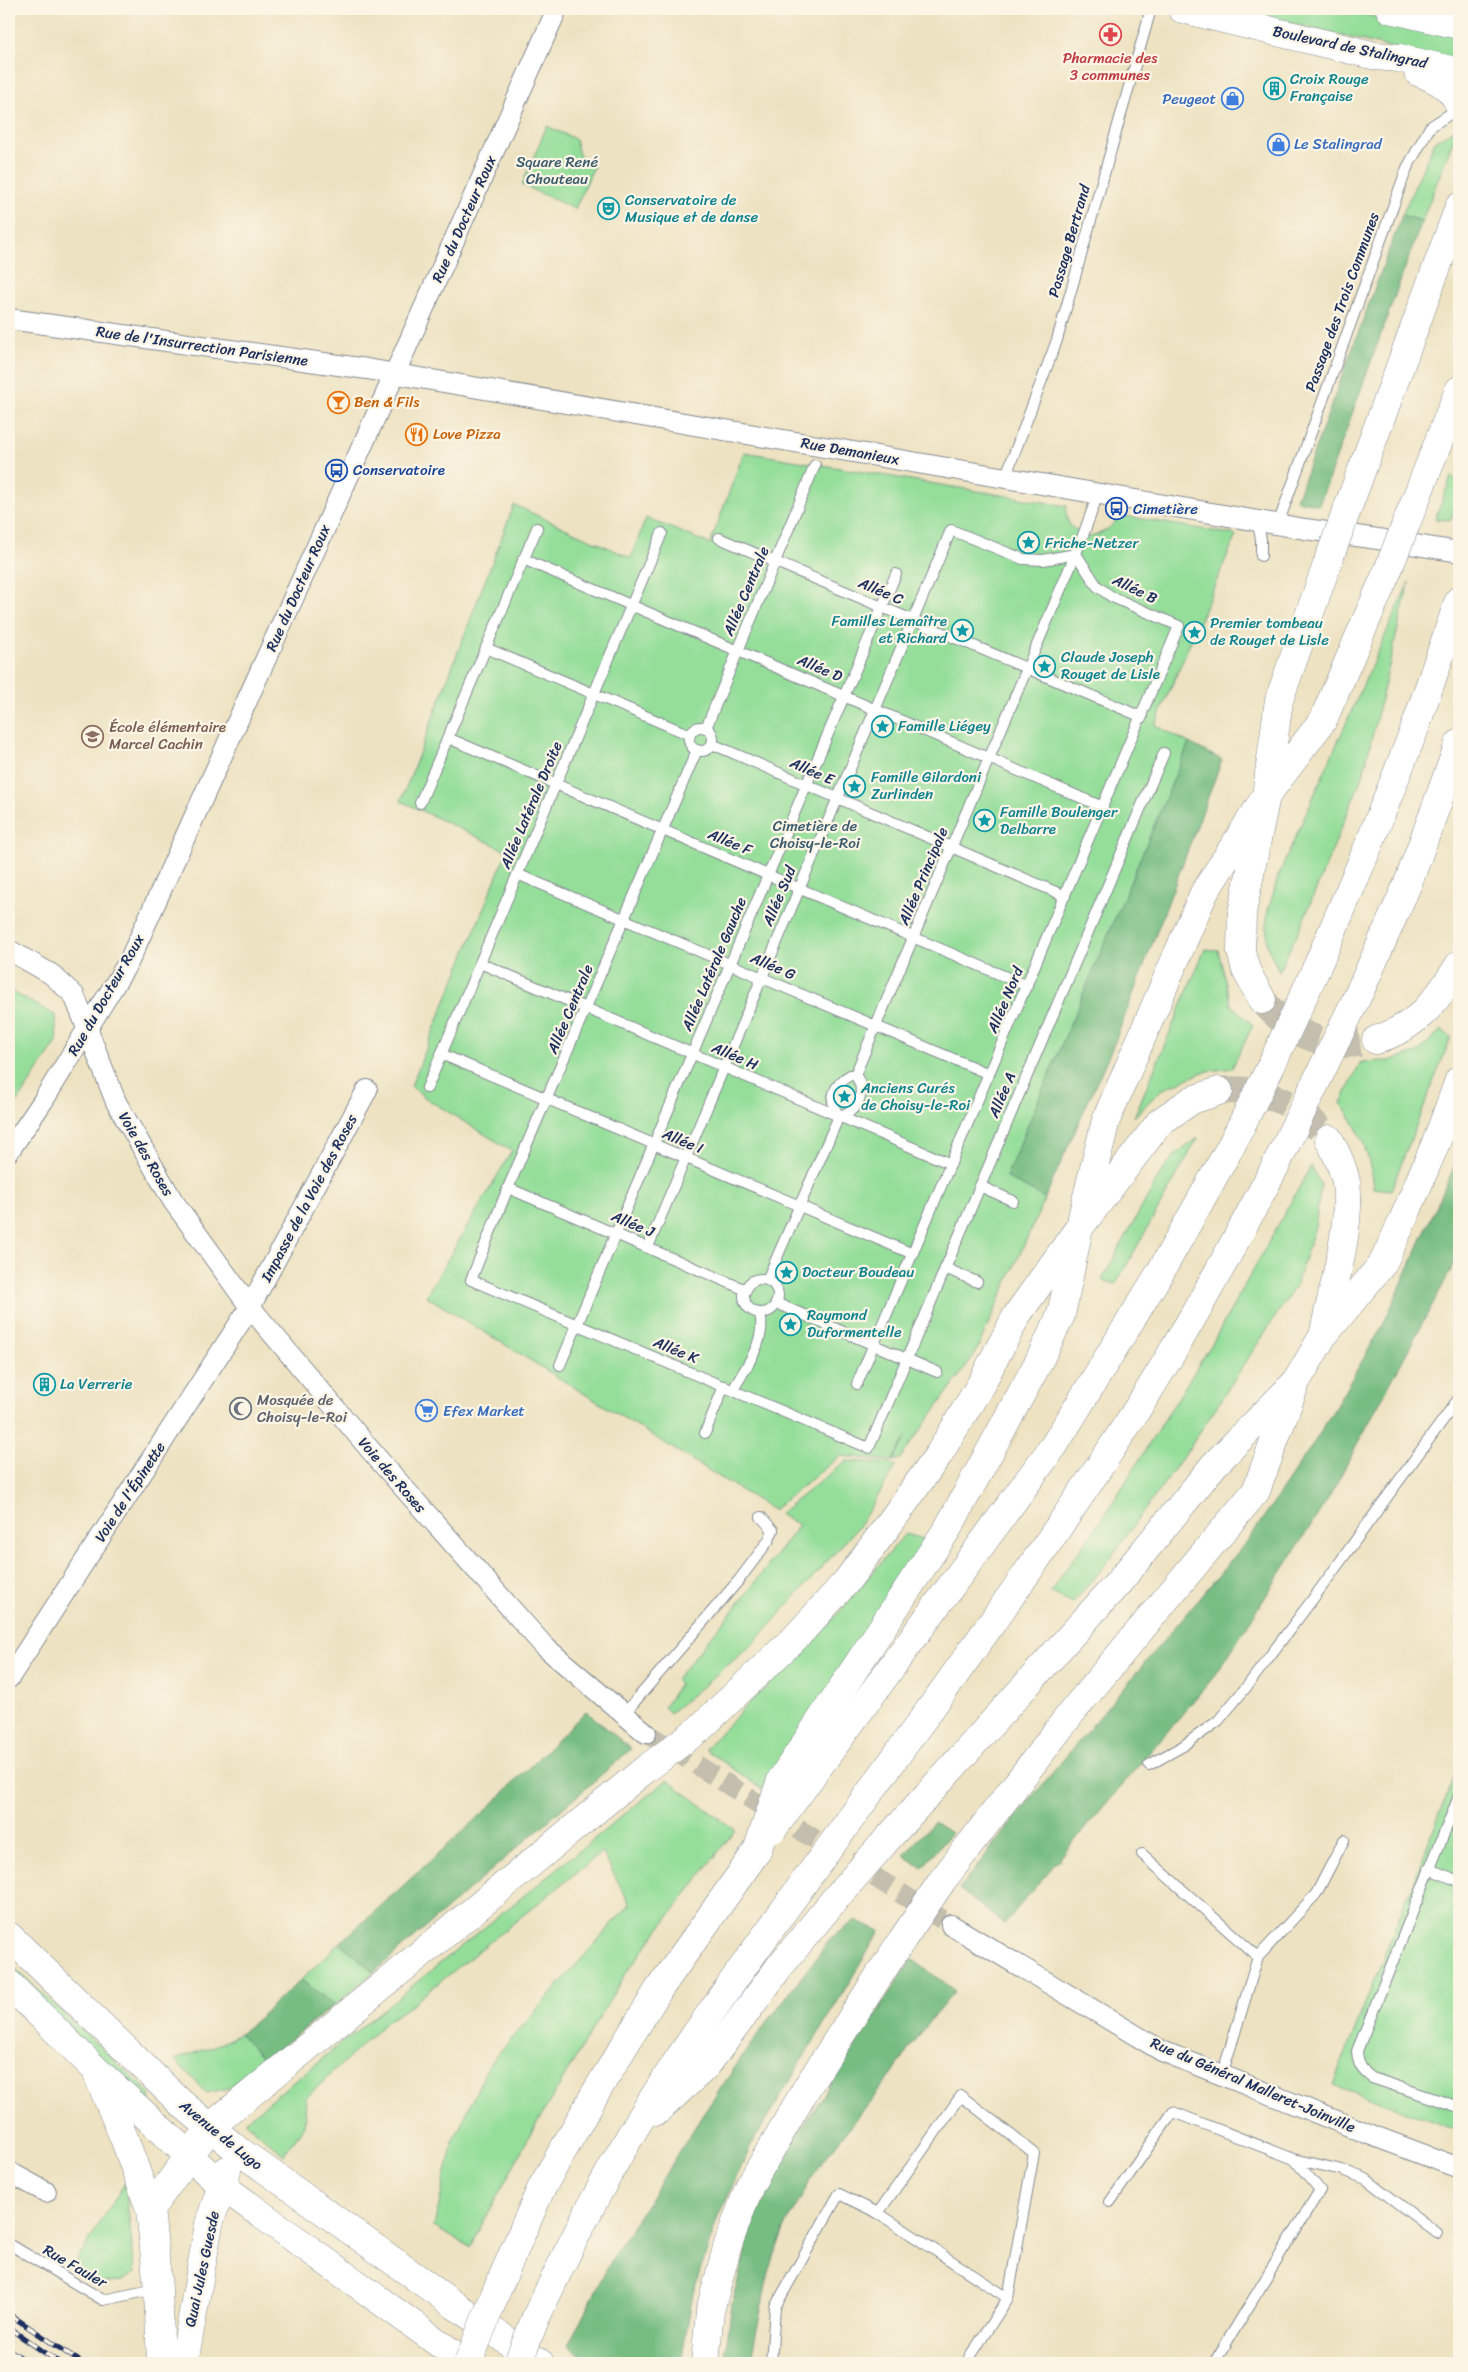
<svg xmlns="http://www.w3.org/2000/svg" width="1468" height="2372" font-family="Sriracha,sans-serif">
<rect width="100%" height="100%" fill="#fcf5e5"/>
<filter id="ink" filterUnits="userSpaceOnUse"><feTurbulence type="fractalNoise" baseFrequency=".02" numOctaves="2"/><feDisplacementMap in="SourceGraphic" scale="10" xChannelSelector="R" yChannelSelector="G"/><feConvolveMatrix kernelMatrix="1 2 1 2 8 2 1 2 1" color-interpolation-filters="sRGB"/></filter>
<filter id="wash" filterUnits="userSpaceOnUse"><feTurbulence type="fractalNoise" baseFrequency=".0096" numOctaves="4" result="noise"/><feDisplacementMap in="SourceGraphic" scale="20" xChannelSelector="R" yChannelSelector="G"/><feGaussianBlur stdDeviation="1.12" result="paint"/><feColorMatrix in="noise" values="0 0 0 0 0 0 0 0 0 0 0 0 0 0 0 0 0 1.4 0 .05"/><feComposite in="paint" operator="in"/></filter>
<g filter="url(#wash)">
<rect width="100%" height="100%" fill="#ede2c1"/>
<g fill="#94de9a" stroke="#58867c">
<path d="M1232,9h107l120,27v28z"/>
<path d="M547,126l28,13 4,16 15,11 -19,43 -53,-24z"/>
<path d="M1458,128l-36,93 -20,-6 33,-74z"/>
<path d="M744,452l323,54c-3,19 7,25 23,31 13,-4 23,-9 29,-22l117,20 -81,190 34,18 -183,434 39,21 -70,156 -75,105 -7,2 13,-24 -14,24 -52,-5 -67,54 -347,-214 86,-145 -85,-52 -16,-13 96,-235 -106,-50 113,-296 117,53 15,-40 64,26z"/>
<path d="M1451,477l8,2v16l-8,25 -16,-1z"/>
<path d="M1409,582l-46,193 -62,151 -22,45 -12,-25v-32l12,-40z"/>
<path d="M1205,949l13,1 13,55 22,20 -21,43 -29,4 -42,18 -27,27z"/>
<path d="M9,990l46,25 2,27 -48,72z"/>
<path d="M1441,1030l10,7 -60,153 -18,-2c-4,-37 -11,-54 -32,-85l20,-41 27,-1 29,-8z"/>
<path d="M1198,1138l-82,146 -14,-4 57,-104 16,-21z"/>
<path d="M1311,1166l10,19 -6,42 -19,58 -106,162 -87,121 -30,35 -23,-11 58,-82 105,-168z"/>
<path d="M846,1461l44,2 6,4 -37,59 -107,119 -82,68 -6,-6 15,-22 -3,-6 68,-82 55,-72 -20,-11z"/>
<path d="M905,1534l23,6 -166,249 -57,-40 44,-46 63,-59z"/>
<path d="M1459,1765v366l-126,-46z"/>
<path d="M667,1780l68,50 -109,143 -95,160 -61,114 -36,-20 19,-85 36,-78 141,-160 -28,-52 -191,153 -26,18 -79,75 -2,28 -20,29 -39,-34z"/>
<path d="M340,1943l34,29 -39,33 -34,-25z"/>
<path d="M9,1963l142,131 -2,11 -140,-130z"/>
<path d="M240,2034l24,26 -35,28 -22,5 -32,-33 47,-17z"/>
<path d="M125,2183l10,90 -13,8 -25,2 -25,-15z"/>
</g>
<g fill="#77bd82" stroke="#497670">
<path d="M1402,215l20,6 -103,284 -23,-5z"/>
<path d="M1189,743l33,17 -106,279 -71,159 -39,-21z"/>
<path d="M1459,1156v92l-9,24 -121,225 -112,176 -213,251 -45,-35 68,-86 222,-264 70,-104 64,-110z"/>
<path d="M586,1711l45,38 -257,223 -34,-29 143,-130z"/>
<path d="M934,1822l17,11 -29,35 -18,-13z"/>
<path d="M856,1920l24,11 -127,211 -35,75 -25,76 -12,70h-90l-23,-18 44,-86 90,-143 50,-74 80,-105z"/>
<path d="M912,1959l43,32 -36,43 -27,40 -74,93 -34,62 -15,42 -19,92h-26l8,-60 21,-81 43,-85z"/>
<path d="M301,1980l34,25 -71,55 -24,-26z"/>
</g>
</g>
<g filter="url(#ink)">
<g fill="none" stroke-linecap="round" stroke-linejoin="round">
<path stroke="#c3bead" stroke-width="20" stroke-dasharray="20 10" stroke-linecap="butt" d="M646,1733l305,192"/>
<g stroke="#c3bead" stroke-width="28" stroke-dasharray="28 14" stroke-linecap="butt">
<path d="M1262,1000c31,37 67,51 114,40"/>
<path d="M1219,1091c46,-5 80,13 110,48"/>
</g>
<defs>
<g id="lane">
<path d="M1005,478l52,-138 94,-331"/>
<path d="M1257,520l4,19v17"/>
<path d="M1278,524l129,-356 23,-41 29,-19"/>
<path d="M719,538l423,179"/>
<path d="M523,559l580,248"/>
<path d="M486,648l204,87"/>
<circle cx="701" cy="739" r="12"/>
<path d="M706,728l109,-263"/>
<path d="M448,738l579,248"/>
<path d="M712,744l353,152"/>
<path d="M697,750l-189,438 -37,92 398,168 295,-695"/>
<path d="M420,803l117,-275"/>
<path d="M517,874l472,200"/>
<path d="M480,963l471,201"/>
<path d="M441,1054l472,200"/>
<path d="M850,1075h5c13,16 3,36 -16,41 -12,-15 -5,-32 11,-41z"/>
<path d="M855,1075l226,-534 17,-47"/>
<path d="M427,1088l235,-555"/>
<path d="M980,1186l33,15"/>
<path d="M508,1188l238,102"/>
<path d="M648,1247l303,-717 72,29 20,1 33,-6 21,32 15,11 67,29 -322,758"/>
<path d="M945,1268l32,14"/>
<circle cx="761" cy="1296" r="17"/>
<path d="M767,1280l72,-164"/>
<path d="M776,1303l161,69"/>
<path d="M560,1365l336,-791"/>
<path d="M733,1390c13,-24 34,-49 27,-77"/>
<path d="M705,1433l19,-47"/>
<path d="M624,1714l115,-134 30,-40 4,-10 -12,-13"/>
<path d="M1149,1765l34,-19 35,-25 30,-36 70,-93 141,-194"/>
<path d="M1459,1796l-102,255c1,13 4,19 15,27l87,29"/>
<path d="M1142,1854l116,103"/>
<path d="M1429,1869l30,12"/>
<path d="M1222,2075l36,-118 58,-63 28,-54"/>
<path d="M1110,2202l63,-90 121,47 48,11 24,9 71,54"/>
<path d="M9,2244l94,56 53,-11"/>
<path d="M771,2363l4,-56 64,-113 39,19"/>
<path d="M966,2363l42,-65 26,-145 -73,-57 -83,117 130,85"/>
<path d="M1214,2363l106,-173 -26,-31"/>
</g>
<g id="street">
<path d="M9,319l358,50 938,160 80,11 74,12"/>
<path d="M9,950l42,24 23,21 42,107 57,99 77,106 128,152 167,188 101,86"/>
<path d="M9,1151l34,-50 86,-140 254,-561 174,-391"/>
<path d="M9,1678l241,-371 117,-217"/>
<path d="M951,1925l211,126 212,85 85,32"/>
<path d="M9,2172l37,20"/>
</g>
<g id="secondary">
<path d="M9,1936l172,167 53,44 222,159 84,57"/>
<path d="M9,1984l85,84 128,118 244,177"/>
<path d="M98,2076l26,62 26,71 8,79 3,75"/>
<path d="M150,2209l51,-69"/>
<path d="M184,2363l25,-139 18,-54"/>
</g>
<g id="primary">
<path d="M1182,9l194,47 23,2 60,14"/>
<path d="M1390,9l69,16"/>
<path d="M1418,72c18,7 33,14 41,32"/>
<path d="M1347,510l112,-303"/>
<path d="M1262,1000l-16,-30 -5,-19 1,-38 24,-117 13,-96 51,-144"/>
<path d="M1376,1040c42,-14 60,-38 83,-75"/>
<path d="M1082,1217l24,-97 98,-227 62,-97"/>
<path d="M1324,1332c9,-45 28,-106 22,-150 -3,-16 -10,-29 -17,-43"/>
<path d="M699,1729l98,-93 49,-54 41,-55 52,-73 42,-70 36,-69 62,-87 81,-106 32,-22 27,-9"/>
<path d="M942,1881l130,-169 184,-221 40,-109 27,-46 60,-73 20,-43 35,-82 21,-58"/>
<path d="M210,2127l432,-355"/>
<path d="M705,2363l5,-52 18,-67 22,-59 59,-101 93,-144"/>
</g>
<g id="highway">
<path d="M1406,524l53,-134"/>
<path d="M1266,796l57,-76 65,-150"/>
<path d="M1316,969l50,-117 49,-124 44,-128"/>
<path d="M1360,991l48,-108 51,-139"/>
<path d="M781,1780l167,-252 90,-165 23,-48 18,-87"/>
<path d="M800,1792l255,-348 106,-173 71,-127"/>
<path d="M849,1821c93,-128 187,-257 274,-390 56,-85 105,-176 153,-266"/>
<path d="M884,1843l235,-261 95,-117 82,-83"/>
<path d="M657,2111l49,-45 74,-100 55,-67"/>
<path d="M496,2292l45,-103 55,-97 63,-103 98,-138"/>
<path d="M536,2317c40,-84 82,-167 134,-245 43,-65 90,-128 135,-191"/>
</g>
</defs>
<use href="#lane" stroke="#848890" stroke-width="12"/>
<use href="#street" stroke="#848890" stroke-width="22"/>
<use href="#secondary" stroke="#848890" stroke-width="29"/>
<use href="#primary" stroke="#848890" stroke-width="29"/>
<use href="#highway" stroke="#848890" stroke-width="29"/>
<use href="#lane" stroke="#fff" stroke-width="10"/>
<use href="#street" stroke="#fff" stroke-width="20"/>
<use href="#secondary" stroke="#fff" stroke-width="28"/>
<use href="#primary" stroke="#fff" stroke-width="28"/>
<use href="#highway" stroke="#fff" stroke-width="28"/>
<defs>
<g id="rail">
<path d="M9,2314l73,49"/>
<path d="M9,2328l51,35"/>
<path d="M9,2350l20,13"/>
</g>
</defs>
<use href="#rail" stroke="#1b2f5e" stroke-width="5.5"/>
<use href="#rail" stroke="#fcf5e5" stroke-width="4" stroke-dasharray="11" stroke-linecap="butt"/>
<defs>
<g id="primary-bridge">
<path d="M1330,556l17,-46"/>
<path d="M642,1772l57,-43"/>
<path d="M902,1940l40,-59"/>
</g>
<g id="highway-bridge">
<path d="M1388,570l18,-46"/>
<path d="M1232,1144l39,-78 45,-97"/>
<path d="M1276,1165l84,-174"/>
<path d="M773,1829l27,-37"/>
<path d="M757,1851l24,-71"/>
<path d="M805,1881l44,-60"/>
<path d="M835,1899l49,-56"/>
<path d="M468,2363l28,-71"/>
<path d="M518,2363l18,-46"/>
</g>
</defs>
<use href="#primary-bridge" stroke="#848890" stroke-width="29" stroke-linecap="butt"/>
<use href="#highway-bridge" stroke="#848890" stroke-width="29" stroke-linecap="butt"/>
<use href="#primary-bridge" stroke="#fff" stroke-width="28"/>
<use href="#highway-bridge" stroke="#fff" stroke-width="28"/>
</g>
</g>
<defs>
<symbol id="pharmacy-ring" viewBox="-11 -11 22 22"><circle r="9.5" fill="#fcf5e5" stroke="#e0444e" stroke-width="1.5"/><path d="M-2-6h4v4h4v4h-4v4h-4v-4h-4v-4h4Z" fill="#e0444e"/></symbol>
<symbol id="building-ring" viewBox="-11 -11 22 22"><circle r="9.5" fill="#fcf5e5" stroke="#0f9aa8" stroke-width="1.5"/><path d="M-4-6H4V6H1V3H-1V6H-4ZM-2.5-4.3h1.7v1.8h-1.7ZM.8-4.3h1.7v1.8H.8ZM-2.5-1h1.7V.8h-1.7ZM.8-1h1.7V.8H.8Z" fill="#0f9aa8"/></symbol>
<symbol id="shop-ring" viewBox="-11 -11 22 22"><circle r="9.5" fill="#fcf5e5" stroke="#3f7fe0" stroke-width="1.5"/><path d="M-5-2.5h2.3a2.7 3.5 0 0 1 5.4 0H5L5.5 6h-11ZM-1.5-2.5h3a1.5 2.3 0 0 0-3 0Z" fill="#3f7fe0"/></symbol>
<symbol id="theatre-ring" viewBox="-11 -11 22 22"><circle r="9.5" fill="#fcf5e5" stroke="#0f9aa8" stroke-width="1.5"/><path d="M-5-5.5Q0-4 5-5.5V0Q5 5 0 6Q-5 5-5 0ZM-3.3-2.5H-1v1.5H-3.3ZM1-2.5H3.3v1.5H1ZM-2.8 1Q0 5.5 2.8 1Z" fill="#0f9aa8"/></symbol>
<symbol id="bar-ring" viewBox="-11 -11 22 22"><circle r="9.5" fill="#fcf5e5" stroke="#e8710a" stroke-width="1.5"/><path d="M-6-5H6L.8 .8V4.5H3.5V6h-7V4.5H-.8V.8Z" fill="#e8710a"/></symbol>
<symbol id="restaurant-ring" viewBox="-11 -11 22 22"><circle r="9.5" fill="#fcf5e5" stroke="#e8710a" stroke-width="1.5"/><path d="M-5-6h1v4h1v-4h1v4h1v-4h1v5L-1.5 .5V6h-2V.5L-5-1ZM5-6V6H3V1.5H1.5Q1.5-4 5-6Z" fill="#e8710a"/></symbol>
<symbol id="bus-ring" viewBox="-11 -11 22 22"><circle r="9.5" fill="#fcf5e5" stroke="#1a4fb4" stroke-width="1.5"/><path d="M-5-6H5V4H4V6H2V4H-2V6H-4V4H-5ZM-3.5-4V0h7V-4ZM-3.5 1.2v1.5H-2V1.2ZM2 1.2v1.5H3.5V1.2Z" fill="#1a4fb4"/></symbol>
<symbol id="sight-ring" viewBox="-11 -11 22 22"><circle r="9.5" fill="#fcf5e5" stroke="#0f9aa8" stroke-width="1.5"/><path d="M0-6L1.8-2.2L6-1.7L2.9 1.2L3.7 5.4L0 3.3L-3.7 5.4L-2.9 1.2L-6-1.7L-1.8-2.2Z" fill="#0f9aa8"/></symbol>
<symbol id="school-ring" viewBox="-11 -11 22 22"><circle r="9.5" fill="#fcf5e5" stroke="#8d6e63" stroke-width="1.5"/><path d="M0-5L7-2L0 1L-7-2ZM-4 1L0 2.5L4 1V4Q0 6-4 4Z" fill="#8d6e63"/></symbol>
<symbol id="mosque-ring" viewBox="-11 -11 22 22"><circle r="9.5" fill="#fcf5e5" stroke="#6b7280" stroke-width="1.5"/><path d="M3.5-4.9A6 6 0 1 0 3.5 4.9A5 5 0 1 1 3.5-4.9Z" fill="#6b7280"/></symbol>
<symbol id="supermarket-ring" viewBox="-11 -11 22 22"><circle r="9.5" fill="#fcf5e5" stroke="#3f7fe0" stroke-width="1.5"/><path d="M-6-5.5h2.5l.6 2H6L4.5 2H-2.5L-4.4-4H-6ZM-1.5 3.2a1.3 1.3 0 1 0 .1 0ZM3 3.2a1.3 1.3 0 1 0 .1 0Z" fill="#3f7fe0"/></symbol>
</defs>
<g fill-rule="evenodd">
<use href="#pharmacy-ring" x="1098" y="22" width="25" height="25"/>
<use href="#building-ring" x="1262" y="76" width="25" height="25"/>
<use href="#shop-ring" x="1220" y="86" width="25" height="25"/>
<use href="#shop-ring" x="1266" y="132" width="25" height="25"/>
<use href="#theatre-ring" x="596" y="196" width="25" height="25"/>
<use href="#bar-ring" x="326" y="390" width="25" height="25"/>
<use href="#restaurant-ring" x="404" y="422" width="25" height="25"/>
<use href="#bus-ring" x="324" y="458" width="25" height="25"/>
<use href="#bus-ring" x="1104" y="496" width="25" height="25"/>
<use href="#sight-ring" x="1016" y="530" width="25" height="25"/>
<use href="#sight-ring" x="950" y="618" width="25" height="25"/>
<use href="#sight-ring" x="1182" y="620" width="25" height="25"/>
<use href="#sight-ring" x="1032" y="654" width="25" height="25"/>
<use href="#sight-ring" x="870" y="714" width="25" height="25"/>
<use href="#school-ring" x="80" y="724" width="25" height="25"/>
<use href="#sight-ring" x="842" y="774" width="25" height="25"/>
<use href="#sight-ring" x="972" y="808" width="25" height="25"/>
<use href="#sight-ring" x="832" y="1084" width="25" height="25"/>
<use href="#sight-ring" x="774" y="1260" width="25" height="25"/>
<use href="#sight-ring" x="778" y="1312" width="25" height="25"/>
<use href="#building-ring" x="32" y="1372" width="25" height="25"/>
<use href="#mosque-ring" x="228" y="1396" width="25" height="25"/>
<use href="#supermarket-ring" x="414" y="1398" width="25" height="25"/>
</g>
<g text-anchor="middle" stroke-width="4.5" stroke-linejoin="round" paint-order="stroke">
<g font-size="15" fill="#1b2f5e" stroke="#fcf5e5">
<text transform="translate(1350 47) rotate(12)" y="5">Boulevard de Stalingrad</text>
<text transform="translate(464 219) rotate(-66)" y="5">Rue du Docteur Roux</text>
<text transform="translate(1069 241) rotate(-74)" y="5">Passage Bertrand</text>
<text transform="translate(1342 302) rotate(-70)" y="5">Passage des Trois Communes</text>
<text transform="translate(202 346) rotate(8)" y="5">Rue de l'Insurrection Parisienne</text>
<text transform="translate(850 451) rotate(10)" y="5">Rue Demanieux</text>
<text transform="translate(298 588) rotate(-66)" y="5">Rue du Docteur Roux</text>
<text transform="translate(1135 589) rotate(26)" y="5">Allée B</text>
<text transform="translate(746 591) rotate(-67)" y="5">Allée Centrale</text>
<text transform="translate(881 591) rotate(23)" y="5">Allée C</text>
<text transform="translate(820 668) rotate(23)" y="5">Allée D</text>
<text transform="translate(812 771) rotate(24)" y="5">Allée E</text>
<text transform="translate(531 805) rotate(-67)" y="5">Allée Latérale Droite</text>
<text transform="translate(730 842) rotate(23)" y="5">Allée F</text>
<text transform="translate(923 876) rotate(-67)" y="5">Allée Principale</text>
<text transform="translate(779 896) rotate(-67)" y="5">Allée Sud</text>
<text transform="translate(714 964) rotate(-67)" y="5">Allée Latérale Gauche</text>
<text transform="translate(773 966) rotate(23)" y="5">Allée G</text>
<text transform="translate(106 995) rotate(-60)" y="5">Rue du Docteur Roux</text>
<text transform="translate(1005 1000) rotate(-67)" y="5">Allée Nord</text>
<text transform="translate(570 1009) rotate(-67)" y="5">Allée Centrale</text>
<text transform="translate(735 1056) rotate(23)" y="5">Allée H</text>
<text transform="translate(1002 1095) rotate(-67)" y="5">Allée A</text>
<text transform="translate(683 1141) rotate(23)" y="5">Allée I</text>
<text transform="translate(146 1154) rotate(60)" y="5">Voie des Roses</text>
<text transform="translate(309 1198) rotate(-62)" y="5">Impasse de la Voie des Roses</text>
<text transform="translate(633 1224) rotate(23)" y="5">Allée J</text>
<text transform="translate(676 1350) rotate(22)" y="5">Allée K</text>
<text transform="translate(392 1475) rotate(49)" y="5">Voie des Roses</text>
<text transform="translate(130 1492) rotate(-57)" y="5">Voie de l'Épinette</text>
<text transform="translate(1253 2085) rotate(23)" y="5">Rue du Général Malleret-Joinville</text>
<text transform="translate(221 2135) rotate(39)" y="5">Avenue de Lugo</text>
<text transform="translate(75 2266) rotate(30)" y="5">Rue Fauler</text>
<text transform="translate(202 2269) rotate(-78)" y="5">Quai Jules Guesde</text>
</g>
<g font-size="15" fill="#be3a42" stroke="#fcf5e5">
<text x="1110" y="63">Pharmacie des<tspan x="1110" dy="17">3 communes</tspan></text>
</g>
<g font-size="15" fill="#0d838f" stroke="#fcf5e5" text-anchor="start">
<text x="1290" y="84">Croix Rouge<tspan x="1290" dy="17">Française</tspan></text>
<text x="625" y="205">Conservatoire de<tspan x="625" dy="17">Musique et de danse</tspan></text>
<text x="1045" y="548">Friche-Netzer</text>
<text x="947" y="626" text-anchor="end">Familles Lemaître<tspan x="947" dy="17">et Richard</tspan></text>
<text x="1210" y="628">Premier tombeau<tspan x="1210" dy="17">de Rouget de Lisle</tspan></text>
<text x="1061" y="662">Claude Joseph<tspan x="1061" dy="17">Rouget de Lisle</tspan></text>
<text x="898" y="731">Famille Liégey</text>
<text x="871" y="782">Famille Gilardoni<tspan x="871" dy="17">Zurlinden</tspan></text>
<text x="1000" y="817">Famille Boulenger<tspan x="1000" dy="17">Delbarre</tspan></text>
<text x="861" y="1093">Anciens Curés<tspan x="861" dy="17">de Choisy-le-Roi</tspan></text>
<text x="802" y="1277">Docteur Boudeau</text>
<text x="807" y="1320">Raymond<tspan x="807" dy="17">Duformentelle</tspan></text>
<text x="60" y="1389">La Verrerie</text>
</g>
<g font-size="15" fill="#366cbe" stroke="#fcf5e5" text-anchor="start">
<text x="1216" y="104" text-anchor="end">Peugeot</text>
<text x="1294" y="149">Le Stalingrad</text>
<text x="443" y="1416">Efex Market</text>
</g>
<g font-size="15" fill="#395b6d" stroke="#fcf5e5">
<text x="557" y="167">Square René<tspan x="557" dy="17">Chouteau</tspan></text>
<text x="815" y="831">Cimetière de<tspan x="815" dy="17">Choisy-le-Roi</tspan></text>
</g>
<g font-size="15" fill="#c56008" stroke="#fcf5e5" text-anchor="start">
<text x="354" y="407">Ben &amp; Fils</text>
<text x="433" y="439">Love Pizza</text>
</g>
<g font-size="15" fill="#164399" stroke="#fcf5e5" text-anchor="start">
<text x="353" y="475">Conservatoire</text>
<text x="1133" y="514">Cimetière</text>
</g>
<g font-size="15" fill="#785e54" stroke="#fcf5e5" text-anchor="start">
<text x="109" y="732">École élémentaire<tspan x="109" dy="17">Marcel Cachin</tspan></text>
</g>
<g font-size="15" fill="#5b616d" stroke="#fcf5e5" text-anchor="start">
<text x="257" y="1405">Mosquée de<tspan x="257" dy="17">Choisy-le-Roi</tspan></text>
</g>
</g>
<rect width="1468" height="2372" fill="none" stroke="#fcf5e5" stroke-width="30"/>
</svg>
